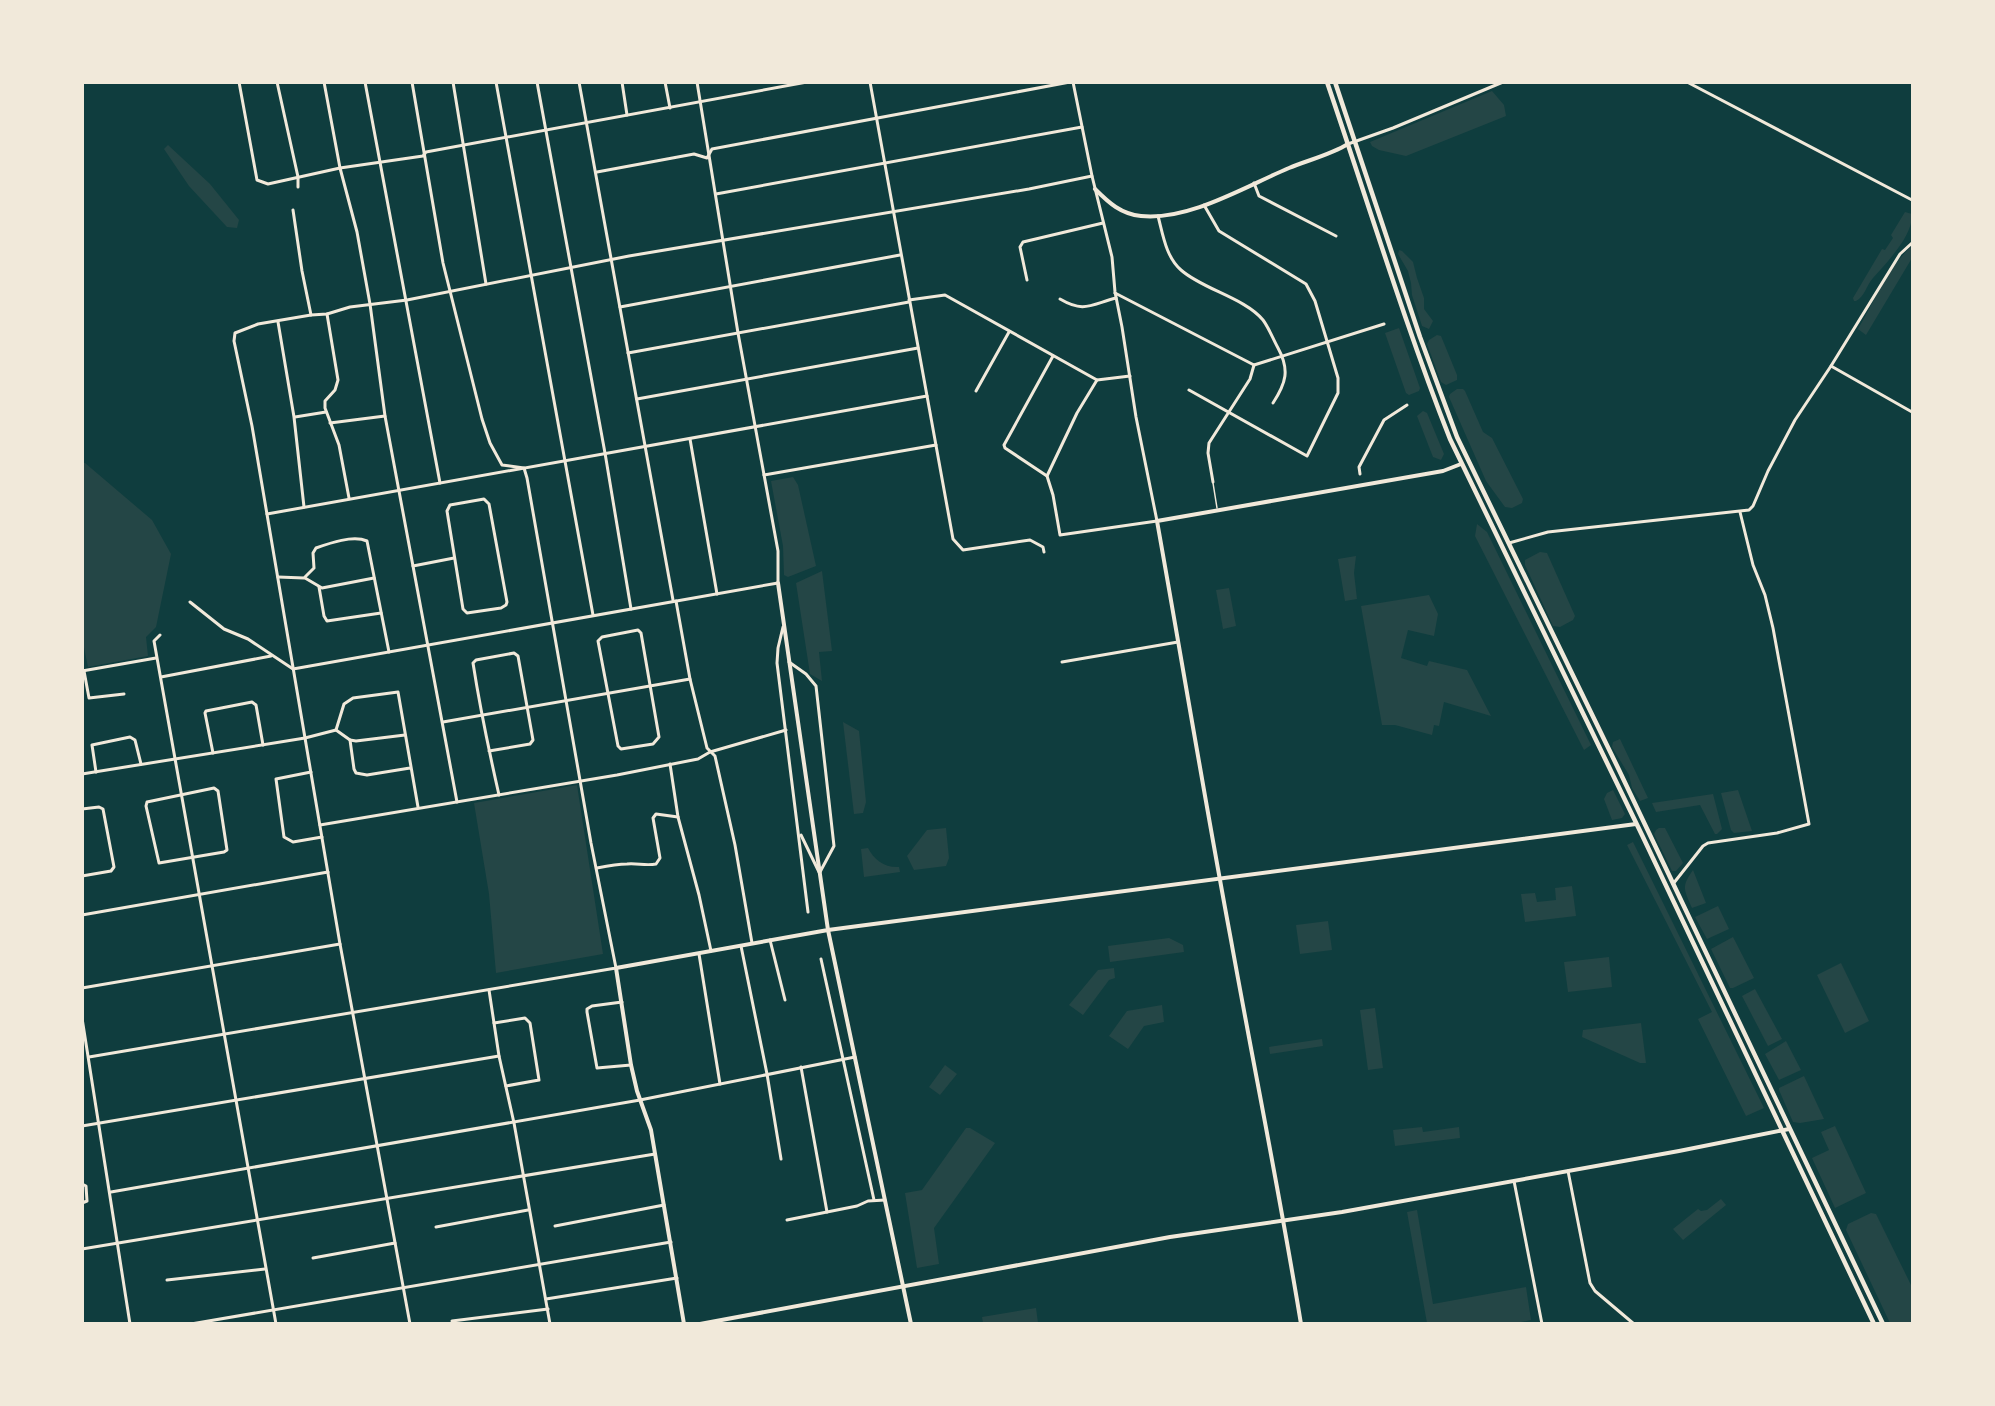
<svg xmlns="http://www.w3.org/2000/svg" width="1995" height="1406" font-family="Barlow,sans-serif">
<rect width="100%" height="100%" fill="#0f3d3e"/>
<g fill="#244646">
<path d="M1492,91l12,14 2,11 -100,40 -27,-6 -7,-4 -2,-4z"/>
<path d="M168,145l42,39 29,36 -2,8 -10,-1 -38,-41 -25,-37z"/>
<path d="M1905,212l7,2c1,22 -25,48 -39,64 -7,8 -8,18 -17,23h-2l-1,-3 29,-49 3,1 8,-12 -2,-3z"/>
<path d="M1912,246v12l-46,77 -8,-6c16,-27 30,-62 54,-83z"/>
<path d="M1399,250l3,1 11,11 4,16 7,20v11l9,12 -4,8 -7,-3 -10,-31 -1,-12 -3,-12 -10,-17z"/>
<path d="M1399,328l21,60 -1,3 -10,4 -3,-2 -21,-60z"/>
<path d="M1437,335l4,1 16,39v5l-11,5 -5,-3 -14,-38 2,-4z"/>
<path d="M1457,389h6l2,2 18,41 9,6 31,61 -1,4 -10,5 -7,-1 -19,-26 -37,-84 1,-3z"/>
<path d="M1423,411l4,2 17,41 -3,6 -8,-3 -16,-41z"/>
<path d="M83,463h2l67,57 19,34 -15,73 -10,10 2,19 -60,11 -6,-29z"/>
<path d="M793,477l5,8 18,81 -28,11 -4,-2 -1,-29 -12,-65z"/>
<path d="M1477,524l10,8 104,213 -7,5 -109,-214z"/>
<path d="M1540,552l7,1 28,63 -2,4 -13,7 -7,-1 -28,-61v-5z"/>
<path d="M1356,556l-2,17 3,26 -12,2 -7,-42z"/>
<path d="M822,571l10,80 -13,1 3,29 -12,-7 -14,-91z"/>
<path d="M1229,588l7,38 -13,3 -7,-39z"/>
<path d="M1429,595l9,19 -4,22 -26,-6 -7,28 26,8 2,-5 38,9 24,46 -47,-14 -5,24 -5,-1 -2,10 -37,-10h-13l-21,-119z"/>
<path d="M843,722l16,9 7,71 -3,11 -9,1z"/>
<path d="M1620,739l28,59 -8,3 -8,-13 -3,-13 -17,-28 1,-5z"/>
<path d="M577,785l26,169 -107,19 -7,-79 -15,-91z"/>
<path d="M1613,790l12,24 -3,4 -10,2 -8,-21 3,-6z"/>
<path d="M1738,790l14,41 -18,2 -3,-3 -10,-37z"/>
<path d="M1713,794l9,35 -5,5h-2l-15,-29 -44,7 -4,-9z"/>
<path d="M946,828l3,30 -3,8 -32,4 -7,-14 20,-26z"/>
<path d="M1659,828h6l18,35 -7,8h-4l-18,-37 2,-4z"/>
<path d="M1633,842l131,266 -18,8 -48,-97 14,-7 -85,-167z"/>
<path d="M868,848c6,12 17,20 31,19l1,5 -36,5 -3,-28z"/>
<path d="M1693,870l13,33 -14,5c-8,-19 -11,-21 1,-38z"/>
<path d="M1572,886l4,30 -51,6 -4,-28 14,-1 2,9 19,-2 -1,-12z"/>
<path d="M1718,906l11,23 -22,10 -12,-22z"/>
<path d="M1328,921l4,29 -32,4 -4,-29z"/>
<path d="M1733,937l21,41 -21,10h-3l-19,-39z"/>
<path d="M1169,938l14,7 1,7 -74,10 -2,-16z"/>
<path d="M1609,957l3,30 -44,5 -4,-30z"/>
<path d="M1841,963l28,58 -24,12 -28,-58z"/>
<path d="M1114,968l1,10 -6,2 -26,35 -14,-10 29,-35z"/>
<path d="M1755,989l27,50 -14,7 -26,-50z"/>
<path d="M1162,1005l2,17 -20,4 -16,23 -19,-13 18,-25z"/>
<path d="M1375,1008l8,60 -15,2 -8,-60z"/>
<path d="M1641,1023l5,40h-6l-58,-26 1,-7z"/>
<path d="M1322,1039l1,7 -53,8 -1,-7z"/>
<path d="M1786,1041l15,29 -22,10 -14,-26z"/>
<path d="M945,1065l12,9 -17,21 -11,-8z"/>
<path d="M1804,1076l20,43 -24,4 -7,-1 -14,-32v-2z"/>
<path d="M1835,1126l31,67 -31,15 -23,-50 17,-8 -8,-18z"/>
<path d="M1422,1127l1,5 36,-5 1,11 -65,8 -2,-16z"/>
<path d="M966,1128h4l25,15 -61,85 5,36 -22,4 -12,-75 17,-3z"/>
<path d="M1721,1199l5,6 -43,35 -10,-11 25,-20 3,2 6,-1z"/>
<path d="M1417,1210l16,94 93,-17 5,33 -20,4 -84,-1 -20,-111z"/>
<path d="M1871,1213l5,1 36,73v36h-22l-44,-93 2,-6z"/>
<path d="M1036,1308l2,15h-55l-1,-6z"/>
</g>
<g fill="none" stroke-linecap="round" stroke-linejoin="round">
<path stroke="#f1e9da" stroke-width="1.5" d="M1213,483l4,25"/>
<g stroke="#f1e9da" stroke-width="3">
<path d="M239,82l18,98 11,4 72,-16 83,-12 3,-4 381,-70"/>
<path d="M277,82l21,95v10"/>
<path d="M324,82l16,86 17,64 13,72 15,112 72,386"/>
<path d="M365,82l75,401"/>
<path d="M453,82l33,202"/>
<path d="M496,82l97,533"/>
<path d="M537,82l68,371 26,156"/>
<path d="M579,82l94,518"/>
<path d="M622,82l5,33"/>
<path d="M665,82l5,26"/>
<path d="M870,82l83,457 10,11 67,-10 13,7 1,5"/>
<path d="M1073,82l19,94 20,81 3,35 7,35 14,90 21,104 -97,14 -7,-40 -6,-19 30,-63 20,-33"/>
<path d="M1687,82l225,118"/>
<path d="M1348,144l45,-16 110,-46"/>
<path d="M597,172l97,-18 13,4 5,-9 358,-67"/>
<path d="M1254,183l5,13 77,40"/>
<path d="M716,194l366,-67"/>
<path d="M293,210l9,61 9,44"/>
<path d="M1158,216c5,19 8,41 23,54 21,19 64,28 82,50 6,8 10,19 15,28 12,22 8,35 -5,55"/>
<path d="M1027,280l-7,-33 3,-5 80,-19"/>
<path d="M1115,293l139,72 130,-41"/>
<path d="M1060,299c24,14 30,6 56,-1"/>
<path d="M909,300l36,-5 152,85 33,-4"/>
<path d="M620,307l280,-52"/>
<path d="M327,314l11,66 -3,10 -10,11v7l14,37 10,53"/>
<path d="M278,322l16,95 10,90"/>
<path d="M628,353l281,-51"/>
<path d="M1831,366l81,46"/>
<path d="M1189,390l118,66 31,-63v-15l-23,-77 -9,-17 -87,-53 -15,-26"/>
<path d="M976,391l33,-59"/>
<path d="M637,399l281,-51"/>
<path d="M295,417l31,-5"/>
<path d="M330,423l55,-7"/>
<path d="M690,439l27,155"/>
<path d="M1360,474l-1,-7 25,-47 23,-15"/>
<path d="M764,475l172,-30"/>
<path d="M1047,476l-42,-28 -1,-3 49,-89"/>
<path d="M1213,482l-5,-29 1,-10 41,-64 4,-14"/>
<path d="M484,499l5,5 18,98 -1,3 -5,3 -34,5 -4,-4 -16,-98 3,-6z"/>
<path d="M267,514l660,-118"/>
<path d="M1509,543l39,-11 201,-22 4,-4 15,-35 27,-51 36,-54 69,-112 12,-11"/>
<path d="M413,566l41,-8"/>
<path d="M278,577l26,1 10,-10 -1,-15 3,-5c14,-5 37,-13 51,-7l22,111"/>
<path d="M305,578l17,10 52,-10"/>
<path d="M319,587l5,29 3,5 54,-8"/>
<path d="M676,601l14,78 17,69 8,8 20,89 17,98"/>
<path d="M190,602l34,27 24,10 45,30 485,-86v-32l-40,-218 -41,-251"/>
<path d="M783,627l-5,21 -1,15 31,249"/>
<path d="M638,630l3,3 18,104 -6,7 -32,5 -3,-3 -20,-105 4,-4z"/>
<path d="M160,635l-6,6 122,683"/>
<path d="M789,662l17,12 10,12 18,160 -14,26"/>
<path d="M1062,662l116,-20"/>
<path d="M82,671l74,-13"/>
<path d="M84,671l5,27 35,-4"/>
<path d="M161,677l110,-21"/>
<path d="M443,722l247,-43"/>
<path d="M350,740l6,1 49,-6"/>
<path d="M489,751l41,-7 3,-4 -15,-84 -4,-3 -38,7 -3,3c7,45 16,88 26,132"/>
<path d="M213,753l-8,-40 1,-2 46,-9 4,3 7,40"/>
<path d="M670,764l8,53 21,78 12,56"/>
<path d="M410,768l-43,7 -11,-2 -2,-4 -4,-29 -14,-10 8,-26 9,-6 45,-6 20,115"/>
<path d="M96,772l-4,-27 38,-8 5,3 6,24"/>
<path d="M311,772l-35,7 8,58 9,5 29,-5"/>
<path d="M82,774l223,-36 31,-8"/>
<path d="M214,788l4,3 9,59 -3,2 -65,11 -13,-57 1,-4z"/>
<path d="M82,809l17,-2 4,2 11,58 -3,4 -29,5"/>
<path d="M320,825l297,-50 81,-16 12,-7 76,-22"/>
<path d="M801,835l18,37"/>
<path d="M597,868c10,-2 20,-4 30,-4 10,-1 19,2 29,0l4,-6 -7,-40 3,-4 22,3"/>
<path d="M1673,884l30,-38 5,-3 69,-10 32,-9 -36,-196 -8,-33 -12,-30 -13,-53"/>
<path d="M82,915l246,-43"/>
<path d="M770,940l15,60"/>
<path d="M741,946l26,128 14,85"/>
<path d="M699,954l21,130"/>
<path d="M821,959l53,241"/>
<path d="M82,988l258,-44"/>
<path d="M489,990l10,66 15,67 36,201"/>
<path d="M622,1002l-30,4 -5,3v3l10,56 34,-3"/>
<path d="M82,1018l48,306"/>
<path d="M494,1023l31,-5 5,5 9,57 -33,6"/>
<path d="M89,1057l527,-89 -25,-125 -64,-365 -3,-10 -22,-3 -12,-22 -8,-24 -39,-156 -31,-181"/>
<path d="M801,1067l26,145"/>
<path d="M82,1126l417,-70"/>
<path d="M1568,1171l22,112 5,8 39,33"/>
<path d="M1514,1181l28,143"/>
<path d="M82,1184l4,2 1,15 -5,2"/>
<path d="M111,1192l529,-92 215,-43"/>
<path d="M787,1220l70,-14 11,-5 17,-1"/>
<path d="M555,1226l109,-21"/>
<path d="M436,1227l92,-17"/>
<path d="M82,1249l573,-95"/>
<path d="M313,1258l82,-15"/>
<path d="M167,1280l98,-11"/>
<path d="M546,1299l131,-21"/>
<path d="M452,1321l96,-12"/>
<path d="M191,1324l480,-82"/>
<path d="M410,1324l-70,-380 -88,-518 -18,-85 1,-8 23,-9 53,-9 16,-1 23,-7 57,-7 222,-44 400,-67 63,-13"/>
</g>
<g stroke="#f1e9da" stroke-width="4">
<path d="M1095,189c14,14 26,25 46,27 48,5 105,-30 148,-48 19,-8 41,-13 59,-24"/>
<path d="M684,1324l-33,-194 -14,-39 -6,-26 -15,-97 212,-38 -50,-347"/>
<path d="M700,1324l470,-87 172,-25 337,-61 110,-22"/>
<path d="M1301,1324c-21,-129 -47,-256 -70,-384 -26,-139 -49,-279 -74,-419l286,-50 18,-7"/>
</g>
<path stroke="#f1e9da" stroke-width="4" d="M911,1324l-83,-394 808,-106"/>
<g stroke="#f1e9da" stroke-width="4.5">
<path d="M1327,82c41,120 77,240 123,357l192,396 232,489"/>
<path d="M1335,82l85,255 37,100 162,333 264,554"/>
</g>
</g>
<rect width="1995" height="1406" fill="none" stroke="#f1e9da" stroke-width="168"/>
</svg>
